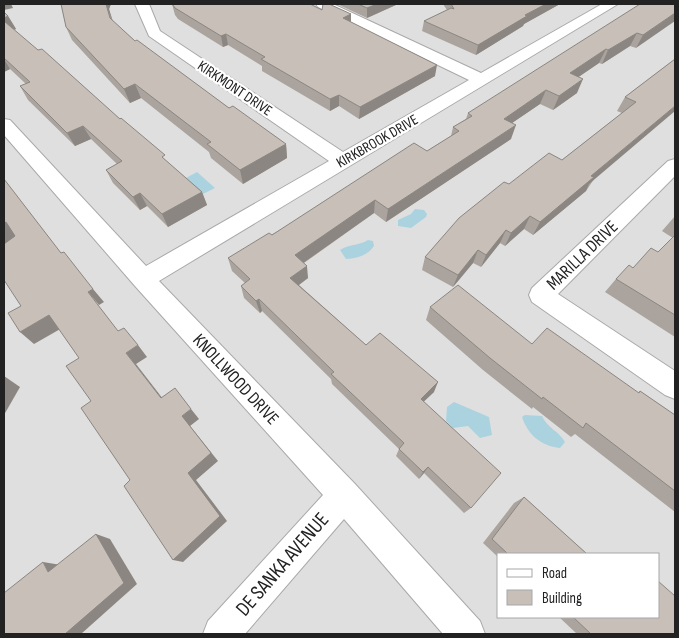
<svg xmlns="http://www.w3.org/2000/svg" width="679" height="638" font-family="'Sofia Sans Condensed',sans-serif">
<rect width="100%" height="100%" fill="#f2efe9"/>
<path fill="#e0dfdf" fill-rule="evenodd" d="M4,4h671v630h-671zM498,554h160v63h-160z"/>
<g fill="#aad3df">
<path d="M197,172l18,16 -12,6 -17,-16z"/>
<path d="M415,209l9,1 3,4 -1,3 -15,11 -13,-2v-6l13,-6z"/>
<path d="M368,240l5,1 1,5c-7,10 -16,12 -28,13l-6,-9c9,-6 18,-4 28,-10z"/>
<path d="M454,402l35,15 3,18 -12,3 -12,-12 -15,2 -7,-7 1,-14z"/>
<path d="M525,415l17,1c5,12 17,15 23,26l-5,6c-19,-2 -32,-13 -38,-31z"/>
</g>
<g fill="none" stroke-linecap="round" stroke-linejoin="round">
<defs>
<g id="street">
<path d="M135,4h14l11,27 183,121 126,-72 -151,-73 -2,-3h17l148,69 121,-69h16l-459,277 196,203 125,137 5,13h-42l-99,-115 -99,115h-42l5,-13 115,-126 -188,-209 -131,-151v-16l6,1 136,146 183,-105 -180,-125z"/>
<path d="M675,159v17l-117,118 117,77v28l-10,-4 -133,-93 -3,-7 3,-7 136,-127z"/>
</g>
</defs>
<use href="#street" stroke="#a9a9a9" stroke-width="2"/>
<use href="#street" fill="#fff" fill-rule="evenodd"/>
</g>
<g fill="#aba49e">
<path d="M61,4h50l-2,5 3,11 23,21 94,67 57,36 1,14 -44,26 -32,-26 -2,-6 -68,-54 -11,5 -58,-63 -6,-13z"/>
<path d="M172,4l150,6 29,4v8l84,54 -76,43 -20,-13 -9,5 -68,-40v-5l-34,-21 -5,2 -45,-28 -3,-4z"/>
<path d="M337,4h61l-31,14z"/>
<path d="M443,4h117l-36,20 -1,2 -47,29 -54,-24 2,-10 23,-11z"/>
<path d="M675,4l-39,44 -6,-2 -28,18 -3,-1 -21,14 -1,16 -24,17 -13,-6 -28,19 -1,16 -125,83 -12,-9 -70,50 4,15 -9,7 67,60 68,47 -11,10 48,106 -7,5 -40,-40 -5,6 -23,-23 3,-7 -67,-65 -1,-5 -69,-68 -2,2 -16,-15 -3,-12 4,-3 -13,-12 -4,-13 199,-107 24,-15 2,-9 13,-8 2,-6z"/>
<path d="M4,12l4,4 8,13 -2,1 188,162 5,13 -39,22 -21,-21 -7,4 -27,-27 -7,-13 11,-6 -26,-25 -16,7 -47,-46 -8,-14 6,-2 -16,-15 -6,3z"/>
<path d="M675,59l-89,132 -53,44 -9,-6 -19,17 -5,-3 -19,24 -8,-4 -20,24 -31,-17 3,-13 84,-73 53,-24 60,-47 -5,-2 8,-14z"/>
<path d="M675,216v121l-70,-45 11,-13 42,-27 15,-14 -11,-7z"/>
<path d="M430,307l102,37 106,49 2,-2 35,24v97l-100,-78 -4,3 -38,-30 -1,2 -49,-39 -57,-50z"/>
<path d="M524,497l63,57h-89v3l-15,-14 31,-40z"/>
<path d="M559,617h99l17,17h-98z"/>
</g>
<g fill="#8b8681">
<path d="M4,4h7l2,4 -9,2z"/>
<path d="M106,4h5l-2,5 7,22z"/>
<path d="M377,4h21l-31,14v-10z"/>
<path d="M546,4h14l-36,20 -1,2 -47,29 2,-10 47,-30z"/>
<path d="M675,13v8l-39,27 7,-13z"/>
<path d="M351,14v11l-8,-7z"/>
<path d="M8,16l8,13 -7,2 -5,-9v-4z"/>
<path d="M637,33l-7,13 -28,18 6,-14z"/>
<path d="M226,34l2,11 -5,2 -2,-11z"/>
<path d="M606,49l-7,14 -35,24 6,-14z"/>
<path d="M4,59l6,10 -6,3z"/>
<path d="M437,65l-2,11 -76,43 1,-12z"/>
<path d="M583,79l-6,14 -24,17 6,-14z"/>
<path d="M135,84l6,14 -11,5 -6,-14z"/>
<path d="M546,90l-6,14 -41,28 5,-13z"/>
<path d="M339,95v11l-9,5v-12z"/>
<path d="M675,106v5l-86,73 -3,7 -53,44 7,-13 51,-46z"/>
<path d="M516,125l-5,14 -125,83 2,-13z"/>
<path d="M83,126l8,13 -16,7 -8,-13z"/>
<path d="M286,144l1,14 -44,26 -3,-14z"/>
<path d="M202,192l5,13 -39,22 -6,-13z"/>
<path d="M140,193l7,13 -7,4 -7,-13z"/>
<path d="M375,200l-1,13 -78,55 -1,-13z"/>
<path d="M530,216l-6,13 -19,17 6,-13z"/>
<path d="M6,222l13,14 -15,8v-21z"/>
<path d="M506,230l-6,13 -19,24 5,-12z"/>
<path d="M478,250l-5,13 -20,24 5,-12z"/>
<path d="M307,266l1,12 -16,12 -2,-12z"/>
<path d="M93,289l11,13 -5,3 -11,-13z"/>
<path d="M259,299l3,12 -2,2 -4,-12z"/>
<path d="M49,315l13,13 -28,16 -14,-12z"/>
<path d="M138,345l9,12 -11,7 34,44 -9,-10 -35,-45z"/>
<path d="M4,376l16,11 -16,28z"/>
<path d="M438,382l-4,10 -17,16 4,-9z"/>
<path d="M191,409l8,10 -9,7 28,35 -22,19 31,41 -44,41 -10,-2 15,-87 -6,-57z"/>
<path d="M428,467l-4,6 -5,6 4,-7z"/>
<path d="M96,534l14,5 27,45 -56,50h-16z"/>
<path d="M43,562l18,3 -13,7z"/>
</g>
<g fill="#c7bfb8" stroke="#8b8681">
<path d="M61,4h45l4,14 25,23 2,-1 92,68 4,-2 53,38 -46,26 -33,-26 4,-2 -76,-58 -11,5 -58,-62z"/>
<path d="M172,4h138l12,6 1,-6h6l22,10 -8,4 94,47 -77,42 -21,-12 -9,4 -69,-40 4,-2 -39,-23 -5,2 -46,-28z"/>
<path d="M358,4h19l-10,4z"/>
<path d="M451,4h95l-21,11 2,1 -49,29 -54,-24 27,-13 3,1z"/>
<path d="M640,4h35v9l-32,22 -6,-2 -29,17 -2,-1 -36,24 13,6 -24,17 -13,-6 -42,29 12,6 -128,84 -13,-9 -80,55 12,11 -17,12 76,67 14,-12 58,49 -17,17 80,74 -30,35 -43,-41 -5,5 -24,-23 5,-6 -73,-69 3,-2 -75,-73 -3,2 -15,-15 9,-7 -22,-21 41,-25 3,2 142,-92 13,8 32,-20 -6,-4 19,-11 -4,-3z"/>
<path d="M4,12l4,4 -4,2z"/>
<path d="M4,21l34,29 4,-1 78,70 1,-1 44,37 -3,2 40,35 -40,22 -22,-21 -7,4 -27,-27 16,-9 -39,-35 -16,7 -47,-47 10,-4 -26,-24z"/>
<path d="M675,59v47l-84,70 3,1 -54,45 -10,-6 -19,17 -5,-3 -20,25 -8,-5 -20,25 -33,-18 34,-39 45,-36 5,2 40,-31 13,7 74,-58 -11,-5z"/>
<path d="M4,179l57,74 3,-1 29,37 -5,3 30,39 6,-3 14,17 -12,8 35,45 14,-10 16,21 -9,7 29,37 -23,20 32,43 -47,44 -49,-74 6,-6 -49,-72 10,-7 -25,-35 13,-8 -30,-43 -29,17 -12,-19 13,-7 -17,-26v-36l11,-8 -9,-14 -2,1z"/>
<path d="M675,235v80l-59,-36 13,-14 4,3 18,-20 7,4z"/>
<path d="M458,285l74,59 15,-16 92,65 1,-2 35,24v76l-89,-68 -3,5 -40,-31 -1,2 -52,-41 -60,-51z"/>
<path d="M524,497l63,57h-79l-16,-15z"/>
<path d="M96,534l28,49 -59,51h-61v-41l39,-31 5,10z"/>
<path d="M658,581l17,15v38h-84l-18,-17h85z"/>
</g>
<g text-anchor="middle" stroke-width="4.5" stroke-linejoin="round" paint-order="stroke">
<g font-size="15" fill="#222" stroke="#fff">
<text transform="translate(235 88) rotate(34)" y="5">KIRKMONT DRIVE</text>
<text transform="translate(377 141) rotate(-30)" y="5">KIRKBROOK DRIVE</text>
</g>
<g font-size="18" fill="#222" stroke="#fff">
<text transform="translate(582 255) rotate(-44)" y="6">MARILLA DRIVE</text>
<text transform="translate(236 379) rotate(47)" y="6">KNOLLWOOD DRIVE</text>
</g>
<g font-size="21" fill="#222" stroke="#fff">
<text transform="translate(282 564) rotate(-49)" y="7">DE SANKA AVENUE</text>
</g>
</g>
<rect width="679" height="638" fill="none" stroke="#222222" stroke-width="10"/>
<rect x="497" y="553" width="162" height="65" fill="#ffffff" stroke="#a7a7a7"/>
<rect x="507" y="569" width="25" height="8" fill="#ffffff" stroke="#a7a7a7"/>
<text x="542" y="578" font-size="15" fill="#222222">Road</text>
<rect x="507" y="590" width="25" height="15" fill="#c7bfb8" stroke="#a7a7a7"/>
<text x="542" y="603" font-size="15" fill="#222222">Building</text>
</svg>
